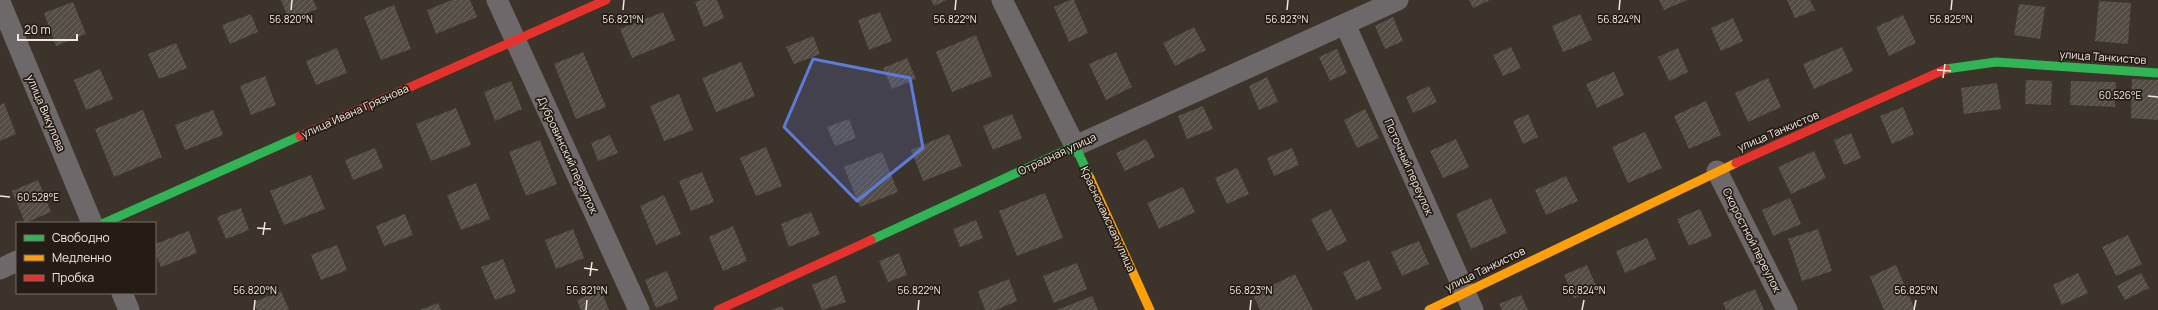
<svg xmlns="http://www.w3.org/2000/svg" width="2158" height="310" font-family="Manrope,sans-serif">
<defs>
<pattern id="building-hatch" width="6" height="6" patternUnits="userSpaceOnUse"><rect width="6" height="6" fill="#544d45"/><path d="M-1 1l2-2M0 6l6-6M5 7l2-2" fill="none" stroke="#6d675f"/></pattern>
</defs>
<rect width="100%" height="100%" fill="#3c332a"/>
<g fill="url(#building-hatch)">
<path d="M281,0h32l4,9 -28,12z"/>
<path d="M452,0h18l7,17 -41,17 -9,-24z"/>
<path d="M701,0h16l7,18 -20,9 -9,-25z"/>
<path d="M931,0h16l-13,6z"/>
<path d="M1070,0h4l14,33 -19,9 -15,-35z"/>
<path d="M1469,0h21l-17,8z"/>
<path d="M1659,0h28l-23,10z"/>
<path d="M1787,0h23l5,10 -20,8z"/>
<path d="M2099,1l32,2 -3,41 -33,-3z"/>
<path d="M73,2l13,32 -30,12 -12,-33z"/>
<path d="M2019,4l26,3 -5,32 -26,-4z"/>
<path d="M394,5l17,44 -30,11 -17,-43z"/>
<path d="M663,12l12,28 -43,18 -12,-29z"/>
<path d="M880,12l12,29 -23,9 -11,-30z"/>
<path d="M251,14l7,18 -28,12 -8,-19z"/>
<path d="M1580,14l12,26 -29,12 -11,-26z"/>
<path d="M1903,15l13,28 -27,13 -13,-29z"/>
<path d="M1393,17l10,24 -18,8 -10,-23z"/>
<path d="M1733,18l10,23 -22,10 -10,-23z"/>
<path d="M1194,27l12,23 -31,16 -12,-23z"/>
<path d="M976,35l16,41 -40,16 -16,-40z"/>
<path d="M813,36l7,18 -26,10 -8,-17z"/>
<path d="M176,43l11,25 -28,11 -11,-25z"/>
<path d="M1511,47l10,21 -18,8 -10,-21z"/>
<path d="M1842,47l11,24 -39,18 -11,-25z"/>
<path d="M337,48l10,25 -31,12 -10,-24z"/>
<path d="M1678,48l10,24 -19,9 -11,-24z"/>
<path d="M1337,49l10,24 -17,8 -11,-24z"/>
<path d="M583,52l23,55 -30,12 -22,-55z"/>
<path d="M1116,52l16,35 -26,13 -17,-36z"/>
<path d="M907,58l9,21 -24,10 -9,-21z"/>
<path d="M741,62l14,34 -39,16 -14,-34z"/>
<path d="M100,69l13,30 -27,11 -12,-30z"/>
<path d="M1614,72l10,23 -27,13 -11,-24z"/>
<path d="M265,76l11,29 -25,10 -11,-29z"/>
<path d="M1267,77l11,25 -19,8 -10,-24z"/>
<path d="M1768,78l13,29 -33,15 -13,-29z"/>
<path d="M2132,79l26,1v40l-27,-2z"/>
<path d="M2026,80l26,1 -1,24 -26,-1z"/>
<path d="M511,81l11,28 -27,12 -11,-29z"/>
<path d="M2071,81l45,1 -1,25 -45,-2z"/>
<path d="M1997,83l4,26 -37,5 -3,-26z"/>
<path d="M1429,86l8,16 -24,11 -7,-16z"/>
<path d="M679,94l14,36 -29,11 -14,-35z"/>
<path d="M1706,101l15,34 -32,14 -15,-33z"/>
<path d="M4,103l12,31 -16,7v-36z"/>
<path d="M1203,106l10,23 -26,10 -9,-23z"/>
<path d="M1903,107l11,27 -22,10 -12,-28z"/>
<path d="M456,108l15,37 -40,16 -15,-37z"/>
<path d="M1365,109l14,29 -22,10 -13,-28z"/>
<path d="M143,110l19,47 -48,20 -19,-48z"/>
<path d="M213,110l10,25 -38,15 -10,-25z"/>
<path d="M1012,114l10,24 -29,12 -10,-24z"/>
<path d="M1528,114l10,23 -15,7 -10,-23z"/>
<path d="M849,119l7,19 -21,8 -8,-19z"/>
<path d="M1645,132l17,36 -34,15 -16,-36z"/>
<path d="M1851,133l10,25 -17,7 -10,-25z"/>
<path d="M949,134l13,32 -39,15 -12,-31z"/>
<path d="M610,135l8,18 -20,8 -7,-18z"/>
<path d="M1146,139l9,18 -30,14 -9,-18z"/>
<path d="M1456,139l13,28 -26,11 -13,-27z"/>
<path d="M540,140l17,44 -31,12 -17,-44z"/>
<path d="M766,147l16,39 -26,10 -16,-38z"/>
<path d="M375,148l8,20 -30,12 -8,-20z"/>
<path d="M1292,148l7,17 -25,11 -7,-18z"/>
<path d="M1814,151l12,27 -35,16 -13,-27z"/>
<path d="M882,152l16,40 -38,15 -16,-40z"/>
<path d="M1237,168l12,26 -22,10 -12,-26z"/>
<path d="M702,172l12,30 -23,9 -12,-30z"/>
<path d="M311,175l14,34 -41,16 -14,-34z"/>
<path d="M1566,176l12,25 -32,14 -11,-25z"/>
<path d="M38,180l13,32 -26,11 -13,-32z"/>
<path d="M476,183l14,36 -29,11 -14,-35z"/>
<path d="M1183,187l12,25 -36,17 -12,-26z"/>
<path d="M1045,193l18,45 -46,18 -18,-45z"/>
<path d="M664,195l17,39 -25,11 -16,-39z"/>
<path d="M1491,198l16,35 -36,16 -15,-35z"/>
<path d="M1790,198l11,26 -28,12 -11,-26z"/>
<path d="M241,208l8,22 -23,9 -9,-22z"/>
<path d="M1331,209l16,32 -20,10 -16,-32z"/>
<path d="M1700,209l12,27 -23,10 -12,-27z"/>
<path d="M811,212l9,22 -31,13 -8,-23z"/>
<path d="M405,214l8,21 -29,11 -8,-20z"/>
<path d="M976,220l7,18 -23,9 -7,-18z"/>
<path d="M733,226l14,35 -24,10 -14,-34z"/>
<path d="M573,229l11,29 -28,11 -11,-29z"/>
<path d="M1818,229l14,42 -30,10 -14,-42z"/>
<path d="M189,231l8,22 -36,14 -6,-15v-8z"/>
<path d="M2128,235l14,29 -26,12 -14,-29z"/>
<path d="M1647,238l9,21 -31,14 -9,-22z"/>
<path d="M1419,241l10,23 -27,12 -11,-24z"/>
<path d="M337,245l10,25 -26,10 -10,-25z"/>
<path d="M899,253l8,22 -19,7 -9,-21z"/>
<path d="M503,259l13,33 -21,8 -14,-33z"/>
<path d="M1369,260l13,29 -26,11 -13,-28z"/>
<path d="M1077,263l10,26 -33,14 -11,-27z"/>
<path d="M1587,265l10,23 -23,10 -10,-23z"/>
<path d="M1896,265l19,45h-31l-14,-33z"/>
<path d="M667,271l11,28 -22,9 -11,-28z"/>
<path d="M2078,273l10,20 -26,12 -9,-20z"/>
<path d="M2141,273l8,15 -24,12 -8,-14z"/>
<path d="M1295,274l18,36h-53l-7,-15z"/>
<path d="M836,275l10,27 -24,8 -10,-25z"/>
<path d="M1009,279l8,22 -21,9h-11l-7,-19z"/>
<path d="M1755,289l9,21h-38l-3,-7z"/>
<path d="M601,290l8,20h-28l-4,-10z"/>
<path d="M281,291l8,19h-32l-3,-8z"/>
<path d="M1521,295l7,15h-26l-3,-6z"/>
<path d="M1092,296l6,14h-41z"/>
<path d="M438,303l3,7h-21z"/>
<path d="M782,306l2,4h-13z"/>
</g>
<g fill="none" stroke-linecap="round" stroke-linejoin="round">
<g stroke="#6d6869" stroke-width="21">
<path d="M497,0l142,310"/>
<path d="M1002,0l73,146 323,-146"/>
<path d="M0,2l92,221"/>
<path d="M1345,24l128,286"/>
<path d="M1717,171l70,139"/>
<path d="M0,269l17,-8"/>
<path d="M122,293l7,17"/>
</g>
<g stroke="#30b455" stroke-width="9">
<path d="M1946,69l50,-7 162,11"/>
<path d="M104,223l196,-87"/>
<path d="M871,240l204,-94 15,32"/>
</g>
<g stroke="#ff9f0a" stroke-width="9">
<path d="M1090,178l60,132"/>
<path d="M1429,310l307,-147"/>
</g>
<g stroke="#e5322d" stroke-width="9">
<path d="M300,136l306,-136"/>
<path d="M1736,163l210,-94"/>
<path d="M718,310l153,-70"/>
</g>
</g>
<path fill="#5d7cda" fill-opacity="0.2" stroke="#5d7cda" stroke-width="3" stroke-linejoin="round" d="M813,59l97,19 13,70 -66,53 -73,-74z"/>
<path fill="none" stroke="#f3e8df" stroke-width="1.5" d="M291,10l1,-10M623,10l1,-10M955,10l1,-10M1287,10l1,-10M1619,10l1,-10M1951,10l1,-10M1937,70l14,1M1943,78l2,-14M2148,96l10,1M0,196l10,1M257,228l14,1M263,235l2,-13M584,268l14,2M590,276l2,-14M254,310l1,-10M586,310l1,-10M918,310l1,-10M1250,310l1,-10M1582,310l2,-10M1914,310l2,-10"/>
<g text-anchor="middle" stroke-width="3.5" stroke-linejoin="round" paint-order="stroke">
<g font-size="11" fill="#f3e8df" stroke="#241c15">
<text transform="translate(2103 57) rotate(4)" y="4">улица Танкистов</text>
<text transform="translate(355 111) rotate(-24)" y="4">улица Ивана Грязнова</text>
<text transform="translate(46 113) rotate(67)" y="4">улица Викулова</text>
<text transform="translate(1778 131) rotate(-23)" y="4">улица Танкистов</text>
<text transform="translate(1057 154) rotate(-25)" y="4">Отрадная улица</text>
<text transform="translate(568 155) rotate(65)" y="4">Дубровинский переулок</text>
<text transform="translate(1409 167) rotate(66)" y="4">Поточный переулок</text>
<text transform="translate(1108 219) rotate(65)" y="4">Краснокамская улица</text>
<text transform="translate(1752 240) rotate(63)" y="4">Скоростной переулок</text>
<text transform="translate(1485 269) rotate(-26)" y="4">улица Танкистов</text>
</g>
</g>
<g font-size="10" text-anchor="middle" fill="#f3e8df" stroke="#241c15" stroke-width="3.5" stroke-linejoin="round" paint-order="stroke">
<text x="291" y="23">56.820°N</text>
<text x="623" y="23">56.821°N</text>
<text x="955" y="23">56.822°N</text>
<text x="1287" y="23">56.823°N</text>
<text x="1619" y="23">56.824°N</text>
<text x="1951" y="23">56.825°N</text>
<text x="2120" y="99">60.526°E</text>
<text x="38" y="201">60.528°E</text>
<text x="255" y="294">56.820°N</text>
<text x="587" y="294">56.821°N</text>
<text x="919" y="294">56.822°N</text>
<text x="1251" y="294">56.823°N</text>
<text x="1584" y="294">56.824°N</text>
<text x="1916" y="294">56.825°N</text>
</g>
<rect x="16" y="222" width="140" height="72" fill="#241c15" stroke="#776e66"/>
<rect x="24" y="235" width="20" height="6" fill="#30b455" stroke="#776e66"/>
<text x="52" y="242" font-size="12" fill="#f3e8df">Свободно</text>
<rect x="24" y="255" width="20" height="6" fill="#ff9f0a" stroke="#776e66"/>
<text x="52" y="262" font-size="12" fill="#f3e8df">Медленно</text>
<rect x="24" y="275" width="20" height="6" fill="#e5322d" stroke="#776e66"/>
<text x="52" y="282" font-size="12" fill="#f3e8df">Пробка</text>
<path d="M18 34v6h59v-6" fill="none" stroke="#f3e8df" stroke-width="2"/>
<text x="24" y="34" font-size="12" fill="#f3e8df" stroke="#241c15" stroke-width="3" paint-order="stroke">20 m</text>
</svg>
